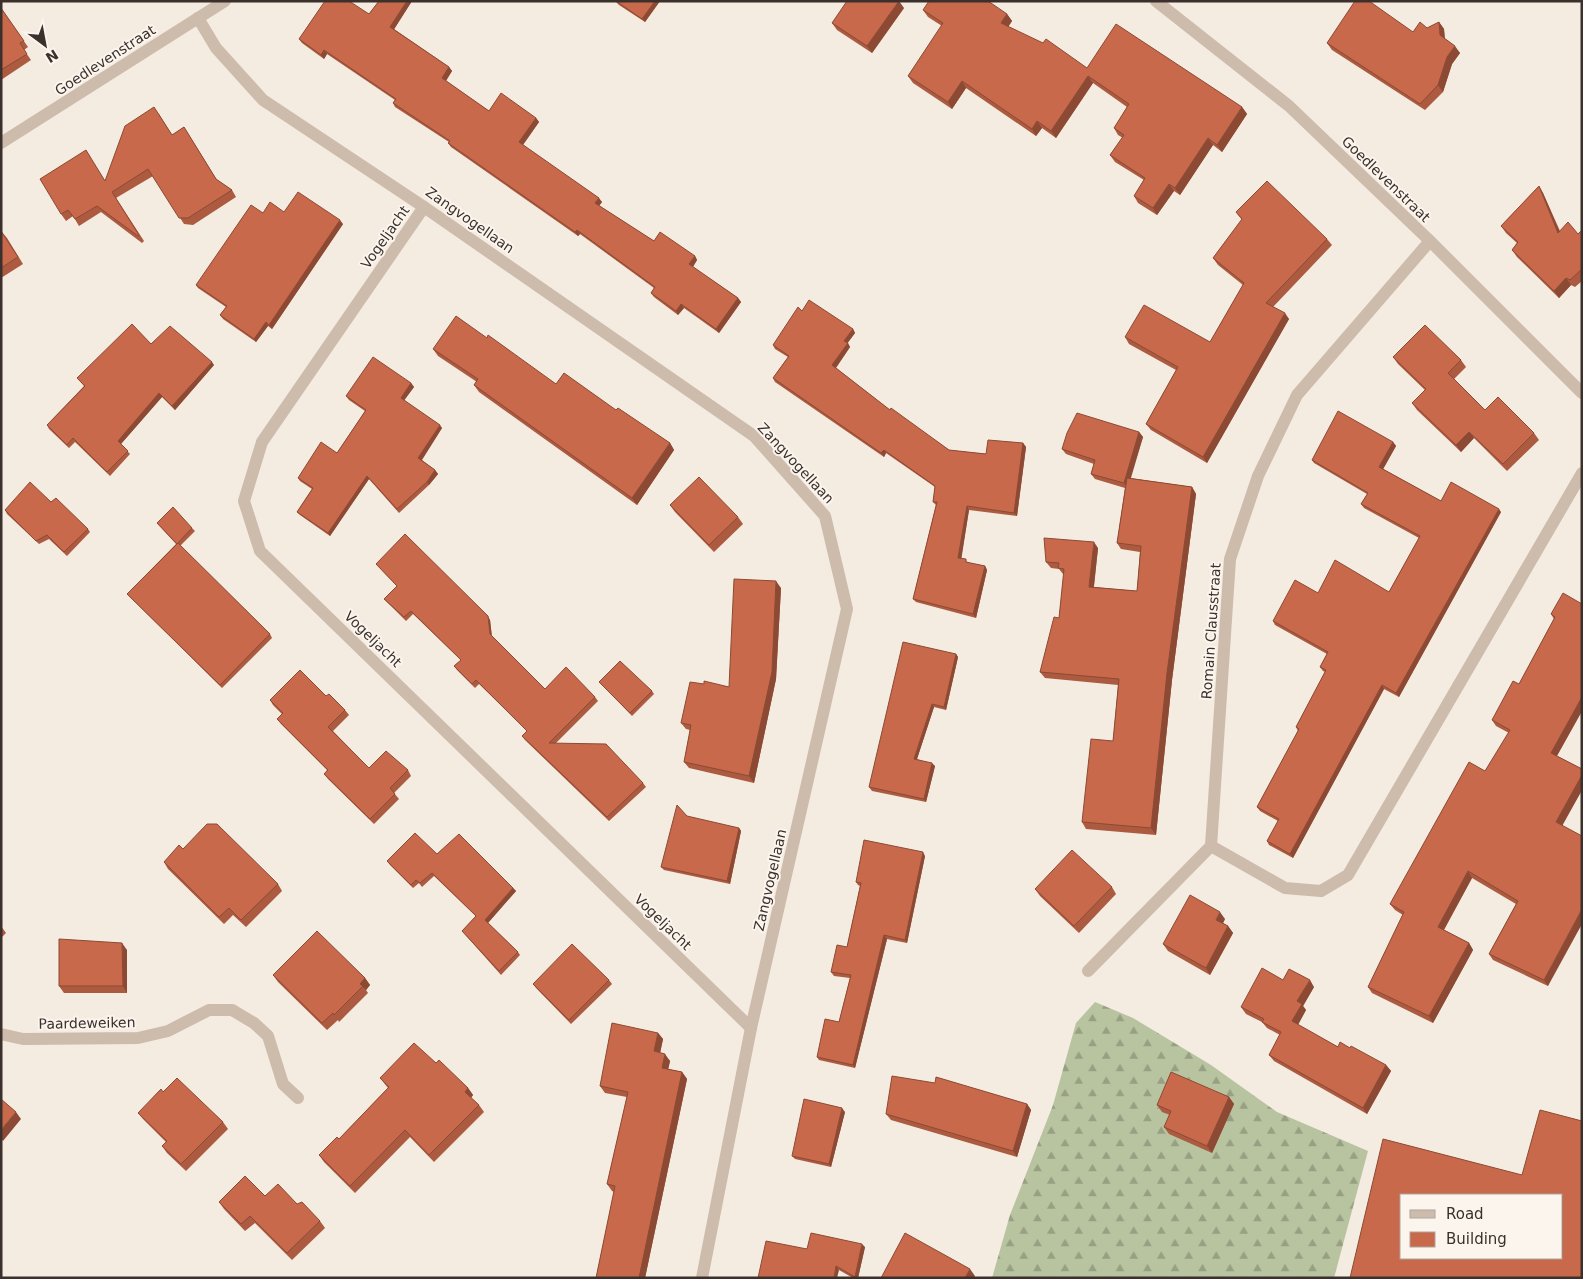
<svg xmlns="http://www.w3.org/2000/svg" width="1583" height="1279" font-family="'DejaVu Sans',sans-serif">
<defs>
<pattern id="forest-firs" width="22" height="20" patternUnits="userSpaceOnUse" patternTransform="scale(1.25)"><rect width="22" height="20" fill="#b8c4a0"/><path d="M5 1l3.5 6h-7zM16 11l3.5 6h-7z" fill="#97a083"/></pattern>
</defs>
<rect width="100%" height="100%" fill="#f4ebe1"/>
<path fill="url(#forest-firs)" d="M1095,1002l38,16 78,47 66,47 91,39 -34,127h-342l18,-63 43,-110 23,-82z"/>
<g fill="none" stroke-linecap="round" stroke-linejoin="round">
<g stroke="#cdbbac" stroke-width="12">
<path d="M1156,1l133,105 141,135 152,152"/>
<path d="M198,18l18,30 47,52 161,107 330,229 71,80 22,93 -96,419 -49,250"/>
<path d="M1,143l224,-142"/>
<path d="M424,207l-162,235 -18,59 16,50 491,477"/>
<path d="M1430,241l-133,154 -39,81 -28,83 -19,287 74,42 36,3 27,-16 234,-402"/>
<path d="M1088,971l123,-125"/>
<path d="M1,1034l22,5 115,-1 30,-7 41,-21h23l22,13 14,13 15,48 15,14"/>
</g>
</g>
<g fill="#ac5a40">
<path d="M379,1h33l-18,28 55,38 3,4 -6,10 43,30 47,7 3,4 -16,23 79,57 -3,4 55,35 41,15 2,4 -4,7 45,31 3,4 -22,31 -35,-25 -6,7 -24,-18 -3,-4 3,-5 -74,-54 -2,2 -127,-89 -3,-4 1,-1 -54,-35 -2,-4 2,-3 -68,-46 -3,5 -22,-16 -3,-4 70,-25z"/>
<path d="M660,1l-15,21 -26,-17 -3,-3z"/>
<path d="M1,8l27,39 -4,3 7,10 -30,20z"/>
<path d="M904,8l-32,45 -35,-23 -5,-7z"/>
<path d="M923,10l84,4 5,7 -4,6 79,41 155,39 5,7 -25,38 -9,-7 -33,50 -6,-4 -17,24 -19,-12 -4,-7 10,-16 -29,-18 -5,-7 13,-17 -5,-3 -4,-7 13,-21 -34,-24 -37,55 -14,-10 -6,8 -70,-48 -14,21 -39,-26 -5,-7 34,-50 -14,-9z"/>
<path d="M1439,22l5,7 1,10 15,14 -8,11 -9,28 -18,18 -93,-60 -5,-7 86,-11 14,-4z"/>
<path d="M159,114l13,21 12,-8 33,53 15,10 4,7 -43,28 -9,-1 -31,-48 -37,22 28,43 -2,2 -41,-31 -22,14 -6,-10 -7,5 -5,-7 44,-33z"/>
<path d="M1539,186l4,7 17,38 18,3 4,-4v51l-7,6 -4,-2 -12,13 -42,-41 -5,-7 5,-7 -11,-10 -5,-7z"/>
<path d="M284,212l59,12 -71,105 -4,-3 -12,16 -33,-23 -3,-4 6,-8 -28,-19 -2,-3 67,-72z"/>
<path d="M1236,212l91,27 5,6 -59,62 16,12 -82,144 -56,-33 -5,-6 30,-54 -47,-26 -4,-7 85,5 33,-57 -25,-20 -5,-7 29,-38z"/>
<path d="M1,231l6,7 16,26 -22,14z"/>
<path d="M802,311l51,18 2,4 -8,10 3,4 -14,21 54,42 59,40 37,4 37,-11 3,4 -9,69 -48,-6 -8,48 8,5 16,3 2,4 -11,48 -60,-16 -3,-3 23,-94 -3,-3 2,-15 -49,-34 -2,4 -109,-75 -2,-4 15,-21 -13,-8 -2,-4z"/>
<path d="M151,344l63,21 -39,45 -13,-13 -41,47 9,10 -20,22 -35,-34 -6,6 -20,-19 -2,-4 37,-39 -7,-8z"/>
<path d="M433,349l123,35 60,26 54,33 4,7 -37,55 -158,-113 -5,-7 3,-3 -39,-26z"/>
<path d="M1393,357l68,3 5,7 -12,12 31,31 49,23 5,7 -32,31 -33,-33 -13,14 -44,-42 -5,-7 13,-13 -27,-26z"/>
<path d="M411,383l3,4 -10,13 38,28 -20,32 13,10 3,4 -9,11 -30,28 -30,-34 -39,57 -30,-21 -3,-3 15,-23 -12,-8 -2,-3 39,-25 28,-42 -16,-11 -3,-4z"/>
<path d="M1139,432l4,5 -13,41 62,9 4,7 -24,186 -16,155 -70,-6 -4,-7 31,-81 5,-56 -73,-7 -5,-6 19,-54 5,-44h-1l-4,-5 -8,-1 -5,-6 52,-14 -4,39 43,4 3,-39 -19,-3 -4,-6 8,-55 -30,-9 -4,-5 3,-10 -28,-10 -4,-5z"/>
<path d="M1393,442l3,4 -13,23 58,32 60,11 -102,185 -15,-8 -91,169 -24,-13 -2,-4 11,-20 -18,-10 -3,-4 41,-76 -2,-4 29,-55 -2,-1 -3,-4 7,-13 -52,-29 -2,-4 45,-28 71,-1 30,-54 -55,-30 -3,-4 6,-10 -53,-31 -2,-3z"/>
<path d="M51,502l37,27 2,3 -23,24 -18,-17 -10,5 -32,-30 -2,-4z"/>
<path d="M670,505l68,12 5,7 -29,28 -39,-40z"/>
<path d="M157,523l35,5 3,3 -15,15 90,88 2,4 -50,50 -92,-91 -3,-3 49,-50z"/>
<path d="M376,564l114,56 2,17 53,52 50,8 3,4 -43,43 88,39 3,4 -37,34 -84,-81 -3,-4 5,-5 -48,-47 -4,4 -18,-18 -3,-4 7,-6 -48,-46 -7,7 -22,-22 13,-13z"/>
<path d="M781,588l-5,91 -22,104 -65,-15 -5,-6 6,-32 -4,-1 -5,-6 23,-39 25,3z"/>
<path d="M1582,604v107l-25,45 25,13v21l-20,35 -14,161 -55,-26 -4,-6 27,-50 -44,-26 -28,52 25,13 4,7 -40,73 -61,-30 -4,-6 35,-72 -8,-5 -5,-6 95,-133 24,-38 -13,-7 -4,-6 27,-36 35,-65 -3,-5z"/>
<path d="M956,654l2,3 -12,53 -12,-3 -17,52 18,7 -9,36 -54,-11 -3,-4z"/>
<path d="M599,682l53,9 2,3 -22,22 -30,-31z"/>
<path d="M326,696l19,14 4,5 -16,16 36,37 39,2 3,6 -17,17 5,6 -25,25 -46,-45 -4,-5 3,-4 -46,-46 -4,-5 5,-5 -9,-9 -3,-5z"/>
<path d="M739,828l2,3 -11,53 -66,-14 -3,-3z"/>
<path d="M183,849l95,35 4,7 -36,36 -13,-12 -9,9 -56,-55 -4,-7z"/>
<path d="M437,854l76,34 3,3 -28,32 30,29 2,3 -19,20 -39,-44 14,-15 -42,-40 -12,11 -3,-4 -6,5 -23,-23 -3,-4z"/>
<path d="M925,856l-18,87 -20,-4 -32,129 -36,-8 -2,-3 22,-35 11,-44 -16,-2 -3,-4 16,-25 13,-61 -2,-1 -2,-3z"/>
<path d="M1112,887l4,7 -37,39 -39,-37 -5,-7z"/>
<path d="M1225,919l-2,4 5,3 5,7 -23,42 -42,-24 -5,-7z"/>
<path d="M1,926l5,7 -5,5z"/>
<path d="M127,950v43h-63l-5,-7z"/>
<path d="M273,975l92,3 5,7 -4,5 2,3 -29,29 -1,-2 -11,10 -49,-48z"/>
<path d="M609,980l3,4 -41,40 -35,-36 -3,-4z"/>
<path d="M1283,980l31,7 -11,19 3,4 -8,15 40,22 12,1 36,17 5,6 -24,43 -93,-53 -5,-6 11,-20 -13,-7 -5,-6 -16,-8 -5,-7z"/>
<path d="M658,1033l5,6 -3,14 10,8 -2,8 14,3 5,7 -42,199h-49l18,-86 -2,-1 -5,-7 20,-87 -22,-4 -5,-7z"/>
<path d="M436,1063l32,25 5,7 -2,3 8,7 5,7 -50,50 -24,-25 -55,56 -31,-31 -5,-7 20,-16 49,-51 -8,-10z"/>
<path d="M163,1092l60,30 5,7 -42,42 -19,-18 -5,-7 4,-4 -23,-23 -5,-6z"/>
<path d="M1229,1097l5,7 -22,49 -43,-19 -5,-7 6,-12 -8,-3 -5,-7z"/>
<path d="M1027,1104l4,6 -14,47 -126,-37 -5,-6z"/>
<path d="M845,1112l-14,55 -36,-8 -3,-3z"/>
<path d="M265,1196l32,8 23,17 5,7 -33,32 -37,-37 -10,8 -21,-22 -5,-7z"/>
<path d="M865,1247l-7,31h-5l-14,-8 -32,-21z"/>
</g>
<g fill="#8c4a34">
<path d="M407,1h5l-19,30 -3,-4z"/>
<path d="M655,1h5l-15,21 -3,-3z"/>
<path d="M899,1l5,7 -32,45 -5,-7z"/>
<path d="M1007,14l5,7 -6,9 -5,-7z"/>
<path d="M1439,22l5,7 1,13 -5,-7z"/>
<path d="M1455,46l5,7 -8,11 -9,28 -5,-7 9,-28z"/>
<path d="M324,50l3,4 -3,5 -3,-4z"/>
<path d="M449,67l3,4 -7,11 -3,-4z"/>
<path d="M1088,76l5,7 -37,55 -5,-7z"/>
<path d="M962,81l4,7 -14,21 -4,-7z"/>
<path d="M1242,107l5,7 -25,38 -5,-7z"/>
<path d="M536,118l3,4 -17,24 -3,-4z"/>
<path d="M1037,121l5,7 -6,8 -4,-7z"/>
<path d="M1208,138l5,7 -33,50 -5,-7z"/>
<path d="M1169,184l5,7 -17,24 -4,-7z"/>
<path d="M1539,186l4,7 20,47 -5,-7z"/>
<path d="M599,198l3,4 -4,5 -3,-4z"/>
<path d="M340,220l3,4 -71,105 -3,-4z"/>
<path d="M577,230l3,4 -2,2 -3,-4z"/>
<path d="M695,256l2,4 -5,8 -3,-4z"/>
<path d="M1566,278l5,7 -12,13 -5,-7z"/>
<path d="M738,298l3,4 -22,31 -3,-4z"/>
<path d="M681,304l3,4 -6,7 -2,-4z"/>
<path d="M1285,313l4,6 -82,144 -4,-6z"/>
<path d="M266,322l2,4 -12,16 -2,-3z"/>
<path d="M853,329l2,4 -8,11 -3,-3z"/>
<path d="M848,343l2,4 -15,22 -3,-4z"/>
<path d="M212,362l2,3 -39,45 -3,-4z"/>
<path d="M411,383l3,4 -11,15 -2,-4z"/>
<path d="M159,393l3,4 -42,48 -2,-4z"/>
<path d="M440,425l2,3 -21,33 -3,-3z"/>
<path d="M1139,432l4,5 -15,51 -4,-5z"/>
<path d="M1469,432l5,6 -13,14 -5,-7z"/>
<path d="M1393,442l3,4 -14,25 -3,-4z"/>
<path d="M670,443l4,7 -37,55 -5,-7z"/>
<path d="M1023,443l3,4 -9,69 -3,-3z"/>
<path d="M884,450l2,3 -2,4 -3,-4z"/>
<path d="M435,470l3,4 -9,11 -2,-3z"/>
<path d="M367,476l2,3 -39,57 -2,-3z"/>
<path d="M1192,487l4,7 -24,186 -16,155 -5,-7 16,-155z"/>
<path d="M967,506l2,4 -8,51 -3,-3z"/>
<path d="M1499,509l2,3 -102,185 -3,-4z"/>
<path d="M1094,542l4,6 -5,45 -4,-6z"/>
<path d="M985,566l2,4 -11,48 -3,-4z"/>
<path d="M776,581l5,7 -5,91 -22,104 -5,-7z"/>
<path d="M488,616l2,4 2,18 -2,-4z"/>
<path d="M956,654l2,3 -12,53 -2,-3z"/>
<path d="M1382,685l2,4 -91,169 -3,-4z"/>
<path d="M1582,697v14l-27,48 -4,-6z"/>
<path d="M932,704l2,3 -18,55 -2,-3z"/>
<path d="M932,763l3,3 -9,36 -2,-3z"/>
<path d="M1582,775v15l-21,38 -5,-6z"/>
<path d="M739,828l2,3 -11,53 -3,-3z"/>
<path d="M923,852l2,4 -18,87 -2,-3z"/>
<path d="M1468,871l4,7 -30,55 -4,-6z"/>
<path d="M513,888l3,3 -29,33 -2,-4z"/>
<path d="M1582,909v15l-34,62 -4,-6z"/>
<path d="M1220,912l5,7 -4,8 -5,-7z"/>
<path d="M1228,926l5,7 -23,42 -4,-7z"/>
<path d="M884,935l3,4 -32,129 -2,-3z"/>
<path d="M122,943l5,7v43l-4,-7z"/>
<path d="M1469,943l4,7 -40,73 -4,-7z"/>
<path d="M365,978l5,7 -4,5 -6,-6z"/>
<path d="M1310,980l4,7 -11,19 3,4 -10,18 -4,-7 5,-20z"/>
<path d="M658,1033l5,6 -4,19 -5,-7z"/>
<path d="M665,1054l5,7 -3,14 -5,-7z"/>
<path d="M1386,1065l5,6 -24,43 -4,-6z"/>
<path d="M682,1072l5,7 -42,199h-6z"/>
<path d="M468,1088l5,7 -3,4 -5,-7z"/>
<path d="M1229,1097l5,7 -22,49 -5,-7z"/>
<path d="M1027,1104l4,6 -14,47 -4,-6z"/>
<path d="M842,1108l3,4 -14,55 -2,-3z"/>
<path d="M16,1112l5,7 -18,22 -2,-3v-8z"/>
<path d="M862,1244l3,3 -7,31h-2l-1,-1z"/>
<path d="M836,1266l3,4 -2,8h-3z"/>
<path d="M970,1269l5,7 -1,2h-9z"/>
</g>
<g fill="#c8694b" stroke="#8c4a34" fill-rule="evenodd">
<path d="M325,1h24l20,13 10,-13h28l-17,26 59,40 -7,11 47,33 12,-18 35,25 -17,24 80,56 -4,5 59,38 6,-9 35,24 -6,8 49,34 -22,31 -35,-25 -5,7 -25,-18 4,-6 -78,-57 -2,2 -127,-89 2,-2 -57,-38 3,-4 -72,-49 -3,5 -22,-16z"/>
<path d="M616,1h39l-13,18z"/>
<path d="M847,1h52l-32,45 -35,-23z"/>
<path d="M929,1h59l19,13 -6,9 42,20 3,-4 41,29 29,-44 126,83 -25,38 -9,-7 -33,50 -6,-4 -16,24 -19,-12 11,-18 -35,-23 14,-20 -10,-7 15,-24 -41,-28 -37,55 -14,-10 -5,8 -70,-48 -14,21 -40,-26 35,-53 -20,-13z"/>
<path d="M1355,1h14l44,31 7,-10 7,6 12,-6 1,13 15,11 -8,11 -9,28 -18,19 -93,-61z"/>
<path d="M1,8l23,33 -4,2 7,11 -26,16z"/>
<path d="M154,107l18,28 12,-8 32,52 16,11 -44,28h-9l-31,-49 -36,23 27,43 -1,1 -41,-30 -22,13 -7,-9 -7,4 -21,-35 46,-29 19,31 20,-55z"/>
<path d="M1267,181l60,58 -61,64 19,10 -82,144 -57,-33 32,-57 -53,-30 19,-32 66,37 34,-59 -31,-25 29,-39 -6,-7z"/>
<path d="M1539,186l19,47 10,-11 10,12 4,-4v39l-12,11 -4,-2 -12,13 -42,-41 6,-8 -17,-16z"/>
<path d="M298,192l42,28 -71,105 -3,-3 -12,17 -34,-24 7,-9 -31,-21 55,-80 12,8 7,-11 14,10z"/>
<path d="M1,231l17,26 -17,11z"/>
<path d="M809,300l44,29 -9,12 4,2 -16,22 58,45 1,-2 58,42 37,4 2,-14 35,3 -9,70 -47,-7 -9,52 8,1v3l19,4 -12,48 -60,-15 24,-97h-4l2,-16 -51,-36 -3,3 -108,-75 16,-22 -16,-11 25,-38 4,4z"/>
<path d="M456,316l31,22 1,-3 68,49 8,-11 52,37 2,-2 52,35 -38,55 -158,-113 4,-6 -45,-30z"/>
<path d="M132,324l19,20 19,-18 42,36 -40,44 -13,-13 -41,48 10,10 -21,21 -34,-34 -6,7 -20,-20 38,-39 -8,-8z"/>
<path d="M1425,325l36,35 -13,13 37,37 13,-13 36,36 -31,31 -34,-32 -13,13 -44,-42 14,-14 -33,-32z"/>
<path d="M373,357l38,26 -10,15 39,27 -22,33 17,12 -8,12 -30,27 -30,-33 -39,57 -31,-21 16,-24 -15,-10 23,-36 16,11 29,-43 -20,-14z"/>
<path d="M1338,411l55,31 -14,25 62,34 10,-19 48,27 -103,184 -14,-8 -92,169 -23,-13 12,-22 -22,-12 42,-78 -3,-2 30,-57 -6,-3 8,-15 -55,-31 22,-41 23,13 17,-33 54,32 31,-56 -59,-32 7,-11 -56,-33z"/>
<path d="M1077,413l62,19 -15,51 -33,-9 4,-14 -33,-11 5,-16z"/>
<path d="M699,477l39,40 -29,28 -39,-40z"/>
<path d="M1127,478l65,9 -25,186 -16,155 -69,-6 9,-83 22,2 6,-62 -79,-7 14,-55 5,1 5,-49 -6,-1 1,-5 -13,-1 -2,-24 50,4 -5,45 48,4 4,-45 -24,-3z"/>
<path d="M30,482l21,20 5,-4 32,31 -24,23 -17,-17 -11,6 -31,-31z"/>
<path d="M173,507l19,21 -15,16 -20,-21z"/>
<path d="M405,534l83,82 2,18 55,55 21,-22 29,30 -46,46 57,1 37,39 -36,34 -85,-81 5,-5 -51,-51 -4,4 -18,-18 7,-6 -50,-49 -7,6 -20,-18 13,-13 -21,-22z"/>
<path d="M178,543l92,91 -50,51 -93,-91z"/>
<path d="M734,579l42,2 -4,91 -23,104 -65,-14 7,-37 -10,-2 9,-41 14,2v-3l25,6z"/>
<path d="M1563,593l19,11v93l-31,56 31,16v6l-26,47 26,14v73l-38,71 -55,-26 29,-53 -50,-30 -30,56 31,16 -40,73 -61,-29 36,-75 -14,-8 79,-142 16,9 25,-41 -18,-10 21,-39 6,3 36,-67 -4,-3z"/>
<path d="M903,642l53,12 -12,53 -12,-3 -18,55 18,4 -8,36 -55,-12z"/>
<path d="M620,661l32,30 -22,22 -31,-31z"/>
<path d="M300,670l26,26 3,-2 16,16 -17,17 41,41 17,-17 22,19 -18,18 5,6 -25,25 -46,-45 4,-4 -51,-51 6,-6 -13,-13z"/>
<path d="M677,805l10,11 52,12 -12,53 -66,-14z"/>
<path d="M207,824h10l61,60 -37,36 -12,-12 -10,9 -55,-55 15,-17 4,4z"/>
<path d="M415,833l22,21 22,-20 54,54 -28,32 33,32 -19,19 -37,-40 14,-15 -44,-43 -12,10 -4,-3 -5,5 -24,-24z"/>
<path d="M864,840l59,12 -18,88 -21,-5 -31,130 -36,-8 8,-38 14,3 12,-47 -20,-3 6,-27 10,2 14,-64 -5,-1z"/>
<path d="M1072,850l40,37 -38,39 -39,-37z"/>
<path d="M1190,895l30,17 -4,8 12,6 -22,42 -43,-24z"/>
<path d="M317,931l48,47 -5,6 3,2 -29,29 -1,-2 -11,10 -49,-48z"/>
<path d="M59,939l63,4 1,43h-64z"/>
<path d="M572,944l37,36 -40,40 -36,-36z"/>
<path d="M1262,968l21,12 6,-11 21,11 -13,21 5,3 -10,17 46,26 2,-5 10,6 1,-2 35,19 -23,43 -94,-53 12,-23 -19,-10 2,-3 -23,-12z"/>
<path d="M612,1023l46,10 -4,18 11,3 -3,14 20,4 -43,206h-43l19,-92 -8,-2 21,-92 -28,-6z"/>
<path d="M414,1043l22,20 3,-3 29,28 -3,4 14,13 -50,50 -24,-25 -55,56 -31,-31 18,-18 2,2 50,-52 -9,-9z"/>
<path d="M1171,1072l58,25 -22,49 -43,-19 7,-16 -14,-6z"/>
<path d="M892,1076l43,7 1,-6 91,27 -14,47 -127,-37z"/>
<path d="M177,1078l46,44 -42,42 -19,-18 5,-5 -29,-28 23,-24 2,3z"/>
<path d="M1,1099l15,13 -15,18z"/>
<path d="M804,1099l38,9 -13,56 -37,-8z"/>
<path d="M1540,1110l42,11v157h-232l33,-139 139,36zM1402,1195h160v63h-160z"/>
<path d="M245,1176l20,20 13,-12 19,20 5,-2 18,19 -33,32 -37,-37 -9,8 -22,-22z"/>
<path d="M811,1233l51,11 -7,33 -19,-11 -2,12h-76l8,-37 41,8z"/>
<path d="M905,1233l65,36 -5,9h-84z"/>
</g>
<g text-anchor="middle" stroke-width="4" stroke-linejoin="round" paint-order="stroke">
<g font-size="14" fill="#3b302b" stroke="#fbf5ee">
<text transform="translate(105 60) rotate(-33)" y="5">Goedlevenstraat</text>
<text transform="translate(1386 179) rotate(44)" y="5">Goedlevenstraat</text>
<text transform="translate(470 220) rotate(35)" y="5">Zangvogellaan</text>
<text transform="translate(385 237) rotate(-55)" y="5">Vogeljacht</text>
<text transform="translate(796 463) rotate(47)" y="5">Zangvogellaan</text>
<text transform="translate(1211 631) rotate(-86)" y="5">Romain Clausstraat</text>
<text transform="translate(373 639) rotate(44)" y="5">Vogeljacht</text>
<text transform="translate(770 880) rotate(-77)" y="5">Zangvogellaan</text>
<text transform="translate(663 922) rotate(44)" y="5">Vogeljacht</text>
<text transform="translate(87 1023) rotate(-1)" y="5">Paardeweiken</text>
</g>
</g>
<rect width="1583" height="1279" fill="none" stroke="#3b302b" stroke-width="5"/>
<rect x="1400" y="1194" width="162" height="65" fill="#fbf5ee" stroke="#aea6a0"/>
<rect x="1410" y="1210" width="25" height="8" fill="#cdbbac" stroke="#aea6a0"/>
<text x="1446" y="1219" font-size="15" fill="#3b302b">Road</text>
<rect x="1410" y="1232" width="25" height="15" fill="#c8694b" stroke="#aea6a0"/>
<text x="1446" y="1244" font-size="15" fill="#3b302b">Building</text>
<g transform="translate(45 45) rotate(148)" stroke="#fbf5ee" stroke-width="4" paint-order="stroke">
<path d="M0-4L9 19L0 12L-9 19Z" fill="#3b302b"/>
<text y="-8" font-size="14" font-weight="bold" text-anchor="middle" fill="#3b302b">N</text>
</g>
</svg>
